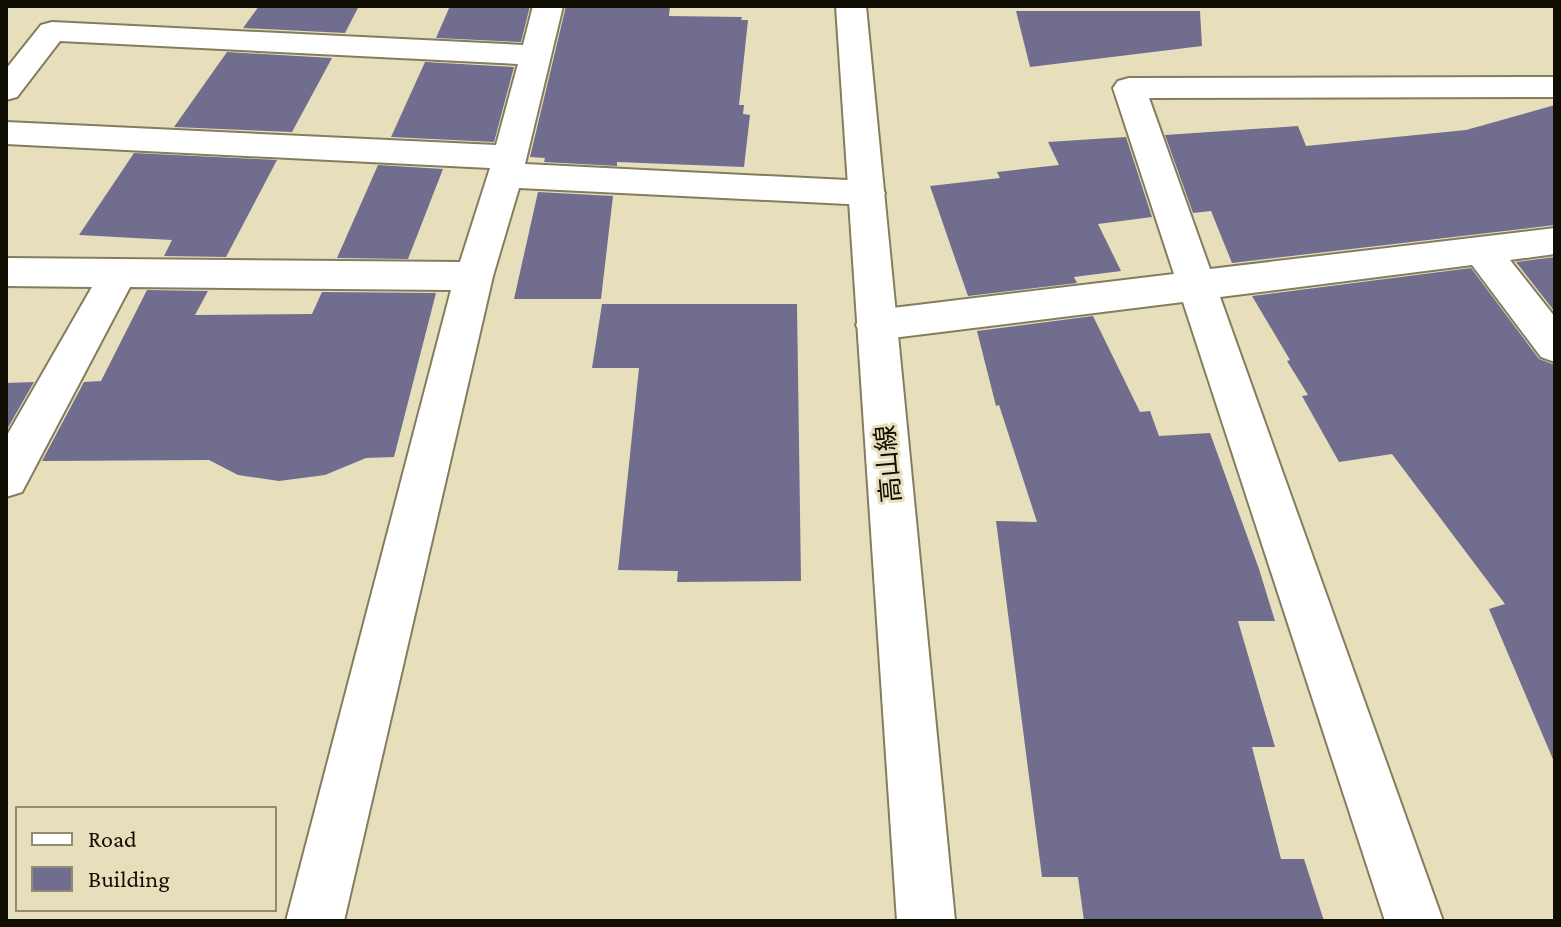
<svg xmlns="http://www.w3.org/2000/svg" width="1561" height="927" font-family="'Crimson Pro','Noto Sans JP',serif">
<rect width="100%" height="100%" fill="#e7dfbc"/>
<g fill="#706d8e">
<path d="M259,6h100l-14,27 -102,-5z"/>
<path d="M450,6h80l-9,36 -85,-4z"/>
<path d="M566,6h104l-1,10 73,1 -1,3h7l-9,85h5l-1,9 7,1 -6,52 -127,-5v4l-73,-4 1,-4 -15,-1z"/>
<path d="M1016,11h184l2,35 -172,21z"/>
<path d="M227,52l105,6 -40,74 -118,-5z"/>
<path d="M425,62l89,5 -20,75 -103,-5z"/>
<path d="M1555,105v120l-323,38 -21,-52 -18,2 -28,-78 133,-9 8,20 160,-16z"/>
<path d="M1126,137l26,80 -54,7 23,47 -47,6 3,6 -109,13 -38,-110 70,-8 -3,-6 62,-7 -11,-23z"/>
<path d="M134,153l143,7 -51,97 -62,-1 8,-16 -93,-5z"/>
<path d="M378,165l65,4 -35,90 -71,-1z"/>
<path d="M538,192l75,4 -12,103h-87z"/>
<path d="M1555,257v55l-39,-50z"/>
<path d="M1471,268l68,91 16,6v399l-66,-155 16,-5 -113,-150 -53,8 -37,-66 6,-1 -21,-34 3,-1 -38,-64z"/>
<path d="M147,290l61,1 -13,24 117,-1 10,-22 114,1 -42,164 -28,1 -41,17 -46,6 -41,-6 -29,-15 -167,1 42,-79 17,-1z"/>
<path d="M602,304h195l4,277 -124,1 1,-11 -60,-1 21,-202h-47z"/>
<path d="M1093,316l47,96 10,-1 9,25 51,-3 49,136 16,52h-37l37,126h-23l29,112h23l20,62h-240l-6,-44h-36l-46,-356 41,1 -38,-117 -3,1 -19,-75z"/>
<path d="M34,382l-28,49v-48z"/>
</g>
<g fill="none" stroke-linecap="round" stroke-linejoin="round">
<defs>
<g id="street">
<path d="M533,6h30l-38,158 342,17 13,3 5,9 -5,9 -13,3 -348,-17 -26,88 -149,645h-58l165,-631 -321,-3 -108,205 -16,5v-60l86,-150 -86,-1v-28l454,4 30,-94 -484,-24v-22l490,23 22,-81 -458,-23 -43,56 -11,3v-31l35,-44 11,-3 471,23z"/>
<path d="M1555,77v20l-406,1 61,171 345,-41v26l-45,6 45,57v45l-14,-5 -69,-92 -252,32 223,624h-58l-202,-619 -307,38 -14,-4 -6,-11 6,-11 14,-4 298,-36 -61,-186 5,-7 11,-3z"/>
</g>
<path id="secondary" d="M836,6h30l89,915h-58z"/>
</defs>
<use href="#street" stroke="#847d5d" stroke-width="4"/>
<use href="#secondary" stroke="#847d5d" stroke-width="4"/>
<use href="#street" fill="#fff" fill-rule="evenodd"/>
<use href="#secondary" fill="#fff" fill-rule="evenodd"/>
</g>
<g text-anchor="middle" stroke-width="6" stroke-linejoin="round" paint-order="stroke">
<g font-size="26" fill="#100d03" stroke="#e7dfbc">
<text transform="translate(888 464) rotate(-95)" y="9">高山線</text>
</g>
</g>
<rect width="1561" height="927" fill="none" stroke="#100d03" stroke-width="16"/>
<rect x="16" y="807" width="260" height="104" fill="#e7dfbc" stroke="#918b72" stroke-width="2"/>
<rect x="32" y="833" width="40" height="12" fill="#ffffff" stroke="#918b72" stroke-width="2"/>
<text x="88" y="847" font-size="24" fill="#100d03">Road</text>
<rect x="32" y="867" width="40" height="24" fill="#706d8e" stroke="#918b72" stroke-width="2"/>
<text x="88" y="887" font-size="24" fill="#100d03">Building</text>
</svg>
